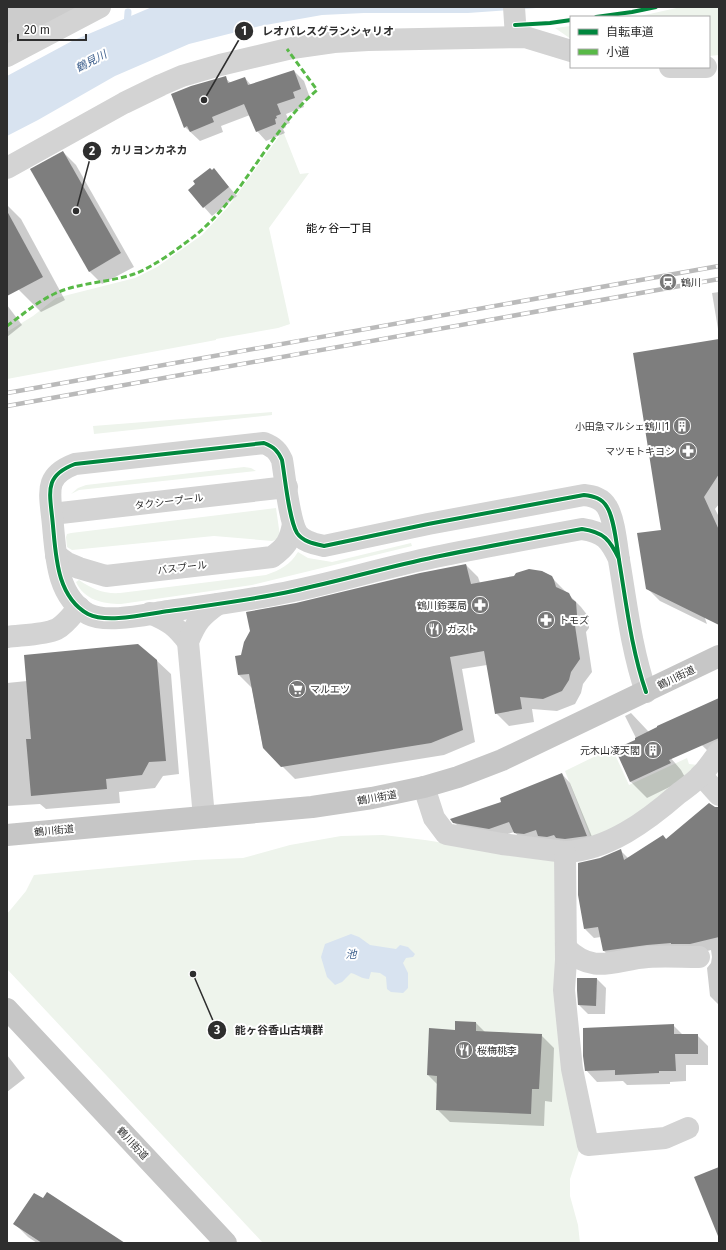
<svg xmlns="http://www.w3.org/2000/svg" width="726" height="1250" font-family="'Fira Sans','Noto Sans JP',sans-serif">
<rect width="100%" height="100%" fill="#fff"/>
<g fill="#eef4ec">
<path d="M681,7h38v48l-10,1v-39h-73z"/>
<path d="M571,26v13l-16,-11z"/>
<path d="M283,131l17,43 9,-1 -40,55 21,96 -12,4 -62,11v1l-209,39v-47l26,-16 23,-18 79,-20 22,-11 45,-32 26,-28z"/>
<path d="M272,412v3l-178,19 -1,-8z"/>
<path d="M244,467l7,1 5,3 -177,19 -8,4 7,-6 8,-3z"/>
<path d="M276,508l4,28 -2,3 -6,2 -58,-5 -142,14 -5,-3 -1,-10 1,-3 4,-1z"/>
<path d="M411,543l1,3 -160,39 -131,19c-18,0 -37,-4 -45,-22l3,-2c13,9 25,14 41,13l146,-18c14,-5 24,-10 32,-23l10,6 24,4z"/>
<path d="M612,748l17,37 58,-27 2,6 9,1 -72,58 -35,15 -26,-67z"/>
<path d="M383,835l42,5 134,21 21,287 -10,31v17l8,29 2,18h-317l-256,-274v-55l19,-23 8,-16 161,-15 48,-2 47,-13 51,-9z"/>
</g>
<g fill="#d8e3f0">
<path d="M152,7h398l-82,6h-104l-42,2 -62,11 -71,18 -74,32 -77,44 -31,16v-60l65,-35z"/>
<path d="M351,934l8,3 11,8 26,4 4,-4 8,2 7,7 -2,3 -7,1 -3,5 5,10v15l-5,5 -12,-1 -4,-3 -1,-12 -6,-4 -9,-1 -2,7c-7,0 -11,-4 -18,-6l-9,9 -7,3 -8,-8 -6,-20 4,-13z"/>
</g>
<g fill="#0003">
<path d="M7,7h93l-93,45z"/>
<path d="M294,71l10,10 6,17 -8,3 2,6 -18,7 4,9 -5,2 1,2 -3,2 2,4 -19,8 -9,-10 -7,-16 -29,11 2,6 -23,9 -15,-14 40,-49 6,5 14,-5 6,7z"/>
<path d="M63,152l13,13 58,102 -32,17 -13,-13z"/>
<path d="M214,170l23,26 -25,20 -8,-9 8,-36z"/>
<path d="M7,205l14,14 44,81 -24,12 -22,-22 -12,-22z"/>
<path d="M719,292v43l-7,-42z"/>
<path d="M7,305l15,20 -15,12z"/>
<path d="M719,340v164l-4,5 4,8v88l-19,-1 7,20 -47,-23 -13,-13 15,-58z"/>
<path d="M466,565l12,12 2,6 71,-6 30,30 7,9 1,12 -3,4 6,40 -9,12 -2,9 -6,11 -18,7 -25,-2 2,13 -25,4 -13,-13 -9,-48 -25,4 13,73 -31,13 -149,24 -32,-32 -11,-59 -13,-13 -3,-18 6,-1 54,-52z"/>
<path d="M156,660l15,14 8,100 -16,2 -8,12 -36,4 1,11 -74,6 -6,-5 -33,2v-123l20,-2z"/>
<path d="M719,699v52l-8,3 -36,-35z"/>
<path d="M631,713l16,17 34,40 5,9 -39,19 -16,-16 -15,-33 21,-9 -12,-24z"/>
<path d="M562,774l8,9 25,61 -71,-3 -10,-9 -16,5 -35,-6 -9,-9 49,-19z"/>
<path d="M719,814v191l-9,-9 -3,-28 4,-5 1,-6 -1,-7 -11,3 -87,7 -9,-9 -3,-14 -7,1 -9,-9 15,-70 21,-8 8,8z"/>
<path d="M578,979h19l9,9 -1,26h-17l-9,-9z"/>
<path d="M476,1023l9,9 56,3 13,13 -2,54 -7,-1 -1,25 -94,-4 -13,-13 1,-24 -10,-10z"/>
<path d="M673,1025l10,10h14l11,11v19h-22v16l-16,1v2l-43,1 -4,-4 -26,1 -11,-12z"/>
<path d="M7,1055l18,23 -18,14z"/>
<path d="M15,1224l108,19h-86l-9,-6z"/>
</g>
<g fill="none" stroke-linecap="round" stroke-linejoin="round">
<path stroke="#d8e3f0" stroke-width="7" d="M127,26l1,-14"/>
</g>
<g fill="#7e7e7e">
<path d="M294,70l7,19 -8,3 2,6 -18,6 4,10 -5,2 1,2 -2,1 1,5 -20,8 -12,-28 -32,13 2,5 -24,10 -3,-6 -3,2 -13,-34 20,-8 35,-10 2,7 17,-6 3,8z"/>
<path d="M63,151l58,102 -32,19 -59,-103z"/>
<path d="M210,168l2,2 2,-2 15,19 -26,21 -15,-18 7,-6 -2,-3z"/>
<path d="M7,211l36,66 -36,19z"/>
<path d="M719,339v135l-15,23 15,33v95l-73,-36 -9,-56 24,-3 -28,-177z"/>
<path d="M466,564l5,20 43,-8 2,-3 13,-4 13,2 10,5 2,4 2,7 13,6 3,6 4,3 1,13 -3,4 6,40 -9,13 -2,8 -7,11 -19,8 -23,-2 2,12 -27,5 -11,-63 -34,6 13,73 -32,13 -150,24 -18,-19 -14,-74 -11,1 -3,-19 6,-1 3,-13 6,-11 -4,-19 50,-9 124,-30z"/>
<path d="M138,644l19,16 9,101 -17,1 -7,13 -36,4 1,10 -76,7 -5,-57h5l-7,-84z"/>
<path d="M719,698v40l-50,22 2,3 -41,19 -15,-33 20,-9v-2l22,-11v-1z"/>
<path d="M562,773l25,63 -22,3 -9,-1 -2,-3 -7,2 -9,-1 -2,-6 -12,4 -10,-1 -5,-11 -20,7 -36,-6 -3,-4 51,-17 -1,-4z"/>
<path d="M709,803l6,4h4v130l-29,7h-19v-1l-24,2 -44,6 -5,-24 -14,2 -6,-34v-32l22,-5 21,-9 3,11 39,-25 3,4z"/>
<path d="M577,978h20l-1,28 -18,-1 -1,-15z"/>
<path d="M455,1021l21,1v9l66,3 -3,55h-7l-1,25 -95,-4 1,-34 -10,-1 2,-47 26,2z"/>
<path d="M674,1024v10h24v20h-23l1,17h-17v2l-44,2v-5l-30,1 -2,-15v-28z"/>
<path d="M719,1167v69h-1l-24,-59z"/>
<path d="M47,1192l78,51h-83l-29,-19 21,-31 9,5z"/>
</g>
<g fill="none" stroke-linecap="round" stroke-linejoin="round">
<g stroke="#d3d3d3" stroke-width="22">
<path d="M514,7l2,30"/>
<path d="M7,56l93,-49"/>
<path d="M670,67h36"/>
<path d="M7,168l117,-65 37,-18 21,-9 38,-11 72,-17 42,-6 34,-2 157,-3 46,14"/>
<path d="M52,514l235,-27"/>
<path d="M56,555l11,8 12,5 27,8 166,-19c14,-10 18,-16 21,-33"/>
<path d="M619,559c-9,-19 -15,-27 -37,-30 -49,9 -98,18 -147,28 -48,10 -95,24 -142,34 -41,9 -83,14 -124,20 -22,3 -62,13 -81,3 -34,-19 -32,-65 -36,-98 -3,-27 -6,-41 23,-52l189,-21c10,4 14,8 18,17 3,17 7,60 15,73 6,9 18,11 27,13l104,-22 156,-29c9,1 18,3 23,12 8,13 10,43 13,59 7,43 12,85 26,126"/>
<path d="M150,613c19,8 26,13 38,29"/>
<path d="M7,637c14,-2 37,-2 50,-8 9,-5 15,-14 22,-22"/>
<path d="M701,775l18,20"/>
<path d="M424,787l10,31 12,16 56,10 63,8c43,-2 82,-31 113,-58 8,-6 17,-12 24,-20 6,-6 11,-14 17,-22"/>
<path d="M204,817l-16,-175c8,-20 13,-26 30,-38"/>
<path d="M565,852l1,108 -2,30 8,79 16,76 77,-7 23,-10"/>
<path d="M566,948c28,28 50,11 82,9 17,-1 34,0 51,0"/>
</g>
<g stroke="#c6c6c6" stroke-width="22">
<path d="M7,835l305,-28 60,-9 52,-11 34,-10 44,-17 217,-104"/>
<path d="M7,1009l219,234"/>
</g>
<defs>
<g id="rail">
<path d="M7,393l712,-127"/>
<path d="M7,406l712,-127"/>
</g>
</defs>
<use href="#rail" stroke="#bababa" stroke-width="4.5"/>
<use href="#rail" stroke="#fff" stroke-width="3" stroke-dasharray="9" stroke-linecap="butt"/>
<path stroke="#58b947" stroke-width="3" stroke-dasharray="6 3" stroke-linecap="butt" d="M7,326c15,-11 30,-24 47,-32 25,-12 54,-11 80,-20 18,-6 48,-28 63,-40 49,-41 72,-103 120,-144l-30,-41"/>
<defs>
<g id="cycleway">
<path d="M596,17l36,-5 24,-5"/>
<path d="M515,25l35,-2 21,-3"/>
<path d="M619,559c-9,-19 -15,-27 -37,-30 -49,9 -98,18 -147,28 -48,10 -95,24 -142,34 -41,9 -83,14 -124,20 -22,3 -62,13 -81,3 -34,-19 -32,-65 -36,-98 -3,-27 -6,-41 23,-52l189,-21c10,4 14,8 18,17 3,17 7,60 15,73 6,9 18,11 27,13l104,-22 156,-29c9,1 18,3 23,12 8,13 10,43 13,59 7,43 12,85 26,126"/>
</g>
</defs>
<use href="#cycleway" stroke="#fff" stroke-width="6"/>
<use href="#cycleway" stroke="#00873e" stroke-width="4"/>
</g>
<defs>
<symbol id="station-disc" viewBox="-11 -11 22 22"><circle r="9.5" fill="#777" stroke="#fff"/><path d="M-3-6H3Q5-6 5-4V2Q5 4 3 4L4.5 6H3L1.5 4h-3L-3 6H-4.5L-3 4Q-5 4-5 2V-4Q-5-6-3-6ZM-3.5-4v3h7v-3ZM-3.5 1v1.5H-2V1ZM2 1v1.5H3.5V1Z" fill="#fff"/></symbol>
<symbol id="building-disc" viewBox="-11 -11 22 22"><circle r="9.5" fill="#777" stroke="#fff"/><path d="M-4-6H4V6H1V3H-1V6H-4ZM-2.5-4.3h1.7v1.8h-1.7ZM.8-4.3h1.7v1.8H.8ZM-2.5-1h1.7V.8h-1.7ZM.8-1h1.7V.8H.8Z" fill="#fff"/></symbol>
<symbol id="pharmacy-disc" viewBox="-11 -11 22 22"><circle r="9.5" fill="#777" stroke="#fff"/><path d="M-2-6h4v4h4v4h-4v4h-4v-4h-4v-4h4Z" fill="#fff"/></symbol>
<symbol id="restaurant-disc" viewBox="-11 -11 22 22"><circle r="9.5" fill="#777" stroke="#fff"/><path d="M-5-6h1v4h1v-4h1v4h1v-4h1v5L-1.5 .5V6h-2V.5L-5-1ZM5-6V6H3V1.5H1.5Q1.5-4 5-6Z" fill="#fff"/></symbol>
<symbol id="supermarket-disc" viewBox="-11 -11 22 22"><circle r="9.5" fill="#777" stroke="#fff"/><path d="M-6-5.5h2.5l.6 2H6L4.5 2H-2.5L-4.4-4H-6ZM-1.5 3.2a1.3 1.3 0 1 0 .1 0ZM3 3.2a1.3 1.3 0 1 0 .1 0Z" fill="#fff"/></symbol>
</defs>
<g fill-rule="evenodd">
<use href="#station-disc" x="658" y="272" width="20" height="20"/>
<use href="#building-disc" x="672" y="416" width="20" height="20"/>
<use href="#pharmacy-disc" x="678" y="441" width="20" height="20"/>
<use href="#pharmacy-disc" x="470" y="595" width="20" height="20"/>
<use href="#pharmacy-disc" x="536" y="610" width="20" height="20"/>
<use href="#restaurant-disc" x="424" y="619" width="20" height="20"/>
<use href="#supermarket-disc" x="287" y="679" width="20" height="20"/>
<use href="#building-disc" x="643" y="740" width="20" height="20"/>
<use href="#restaurant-disc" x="454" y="1040" width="20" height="20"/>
</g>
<g text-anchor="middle" stroke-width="4" stroke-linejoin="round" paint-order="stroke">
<g font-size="10" fill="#2e2e2e" stroke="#fff" text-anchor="start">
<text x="681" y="286">鶴川</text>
<text x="669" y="430" text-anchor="end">小田急マルシェ鶴川1</text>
<text x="675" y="455" text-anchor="end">マツモトキヨシ</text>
<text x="467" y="609" text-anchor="end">鶴川鈴薬局</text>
<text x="559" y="624">トモズ</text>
<text x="447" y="633">ガスト</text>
<text x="310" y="693">マルエツ</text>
<text x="640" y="754" text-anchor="end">元木山凌天閣</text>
<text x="477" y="1054">桜梅桃李</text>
</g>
<g font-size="10" fill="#2e2e2e" stroke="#fff">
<text transform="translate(169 501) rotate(-7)" y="4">タクシープール</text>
<text transform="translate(182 567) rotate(-7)" y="4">バスプール</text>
<text transform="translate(676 677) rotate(-26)" y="4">鶴川街道</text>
<text transform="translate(377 797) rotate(-10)" y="4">鶴川街道</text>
<text transform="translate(54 830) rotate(-5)" y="4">鶴川街道</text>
<text transform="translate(133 1143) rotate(47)" y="4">鶴川街道</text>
</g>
<g font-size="11" font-style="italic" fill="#3e608d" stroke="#fff">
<text transform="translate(91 61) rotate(-28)" y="4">鶴見川</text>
<text x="351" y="958">池</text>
</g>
<g font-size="11" fill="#000" stroke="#fff">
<text x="339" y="232">能ヶ谷一丁目</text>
</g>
</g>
<path fill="none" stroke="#2e2e2e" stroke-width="1.5" d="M204 100L244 31M76 211L92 151M193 974L217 1030"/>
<g fill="#2e2e2e" stroke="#fff" stroke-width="1.5">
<circle cx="204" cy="100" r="4"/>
<circle cx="76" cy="211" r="4"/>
<circle cx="193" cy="974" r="4"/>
<circle cx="244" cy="31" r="10"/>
<circle cx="92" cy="151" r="10"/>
<circle cx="217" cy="1030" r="10"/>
</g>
<g font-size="12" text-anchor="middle" font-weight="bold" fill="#fff">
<text x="244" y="35">1</text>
<text x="92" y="155">2</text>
<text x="217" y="1034">3</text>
</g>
<g font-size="11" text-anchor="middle" font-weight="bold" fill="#2e2e2e" stroke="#fff" stroke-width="4" stroke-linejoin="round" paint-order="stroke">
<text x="328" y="35">レオパレスグランシャリオ</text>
<text x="149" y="154">カリヨンカネカ</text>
<text x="279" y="1034">能ヶ谷香山古墳群</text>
</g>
<rect width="726" height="1250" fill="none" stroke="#2e2e2e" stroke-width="16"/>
<rect x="570" y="16" width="140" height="52" fill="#ffffff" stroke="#ababab"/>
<rect x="578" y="29" width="20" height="6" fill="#00873e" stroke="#ababab"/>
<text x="606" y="36" font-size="12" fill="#2e2e2e">自転車道</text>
<rect x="578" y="49" width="20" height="6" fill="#58b947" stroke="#ababab"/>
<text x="606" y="56" font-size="12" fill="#2e2e2e">小道</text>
<path d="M18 34v6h68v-6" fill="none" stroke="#2e2e2e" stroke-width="2"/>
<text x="24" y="34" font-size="12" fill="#2e2e2e" stroke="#ffffff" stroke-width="3" paint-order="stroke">20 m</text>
</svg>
